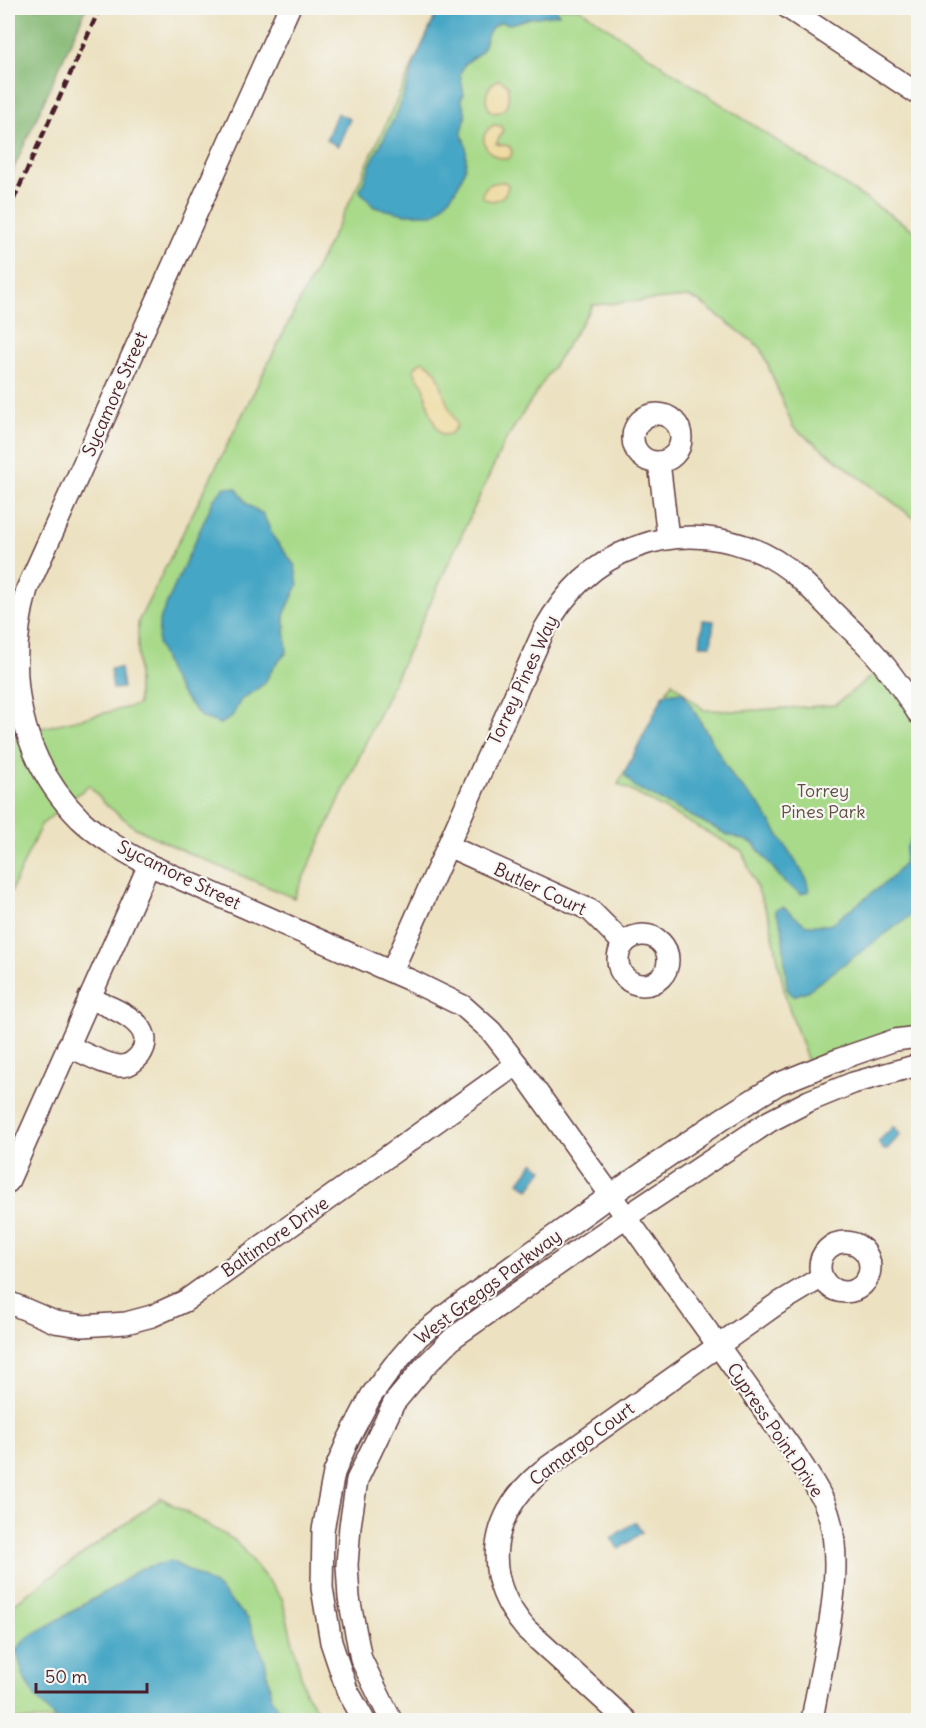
<svg xmlns="http://www.w3.org/2000/svg" width="926" height="1728" font-family="Delius,sans-serif">
<rect width="100%" height="100%" fill="#f6f6f2"/>
<filter id="ink" filterUnits="userSpaceOnUse"><feTurbulence type="fractalNoise" baseFrequency=".0167" numOctaves="2"/><feDisplacementMap in="SourceGraphic" scale="12" xChannelSelector="R" yChannelSelector="G"/><feConvolveMatrix kernelMatrix="1 2 1 2 8 2 1 2 1" color-interpolation-filters="sRGB"/></filter>
<filter id="wash" filterUnits="userSpaceOnUse"><feTurbulence type="fractalNoise" baseFrequency=".008" numOctaves="4" result="noise"/><feDisplacementMap in="SourceGraphic" scale="24" xChannelSelector="R" yChannelSelector="G"/><feGaussianBlur stdDeviation="1.35" result="paint"/><feColorMatrix in="noise" values="0 0 0 0 0 0 0 0 0 0 0 0 0 0 0 0 0 1.4 0 .05"/><feComposite in="paint" operator="in"/></filter>
<g filter="url(#wash)">
<rect width="100%" height="100%" fill="#ece1c0"/>
<g fill="#a8da8a" stroke="#797c5a" stroke-width="1.5">
<path d="M439,8h140l99,68 240,157v288l-125,-94 -32,-79 -61,-46 -11,-5 -96,8 -88,136 -211,457 -115,-49 -43,-21 -32,-25 -15,-18 -48,40 -33,73v-162l130,-31v-83l216,-429z"/>
<path d="M880,669l38,56v304l-109,36 -23,-66 -16,-79 -28,-69 -124,-67 54,-102 32,28 37,1 94,-6z"/>
<path d="M161,1498l75,43 46,57 23,94 19,28h-316v-112z"/>
</g>
<path fill="#86ba76" stroke="#686c50" stroke-width="1.5" d="M8,8h78l-78,173z"/>
<g fill="#eeda9e" stroke="#9c7c64" stroke-width="1.5">
<path d="M499,79l9,6c1,14 1,31 -17,27 -9,-12 -5,-26 8,-33z"/>
<path d="M494,125l7,1 2,4 -7,14 13,2 3,5 -1,5 -3,3c-20,1 -35,-23 -14,-34z"/>
<path d="M505,182l3,3c-1,13 -16,21 -26,11 2,-12 12,-14 23,-14z"/>
<path d="M423,361c20,11 16,24 24,42 3,8 8,14 10,23l-7,8 -8,1c-11,-14 -14,-29 -17,-45 -2,-9 -10,-12 -11,-21l5,-6z"/>
</g>
<g fill="#45a6c5" stroke="#486278" stroke-width="1.5">
<path d="M439,8h116l4,6 -29,4 -20,6 -9,-2 -9,5 -5,9 -5,15 -17,13 -5,10 4,21 -3,3c0,5 3,8 4,13 2,9 -3,16 -3,24 1,4 4,9 4,14 3,27 -13,48 -32,65h-29l-31,-7 -14,-16 11,-28 27,-52 18,-52z"/>
<path d="M337,113l13,6 -12,27 -12,-6z"/>
<path d="M225,487l11,1 12,17 15,9 11,24 21,28 3,19 -14,30 3,37 -14,16 -9,16 -23,16 -10,18 -11,6 -19,-7 -21,-25 -10,-17 -12,-31 1,-23 55,-122z"/>
<path d="M703,620l11,1 -3,24h-11z"/>
<path d="M120,668l3,20 -10,1 -3,-20z"/>
<path d="M683,692l51,87 27,28 45,71 3,13 -8,3 -17,-12 -31,-39 -25,-8 -93,-48 -11,-13 40,-80z"/>
<path d="M913,835l5,6v69l-111,81 -14,5 -6,-7 -5,-63 -7,-16 8,-3 23,18h24l59,-45 15,-16 2,-15z"/>
<path d="M893,1127h2l5,8 -13,14 -3,1 -5,-6v-3z"/>
<path d="M534,1162l9,8 -14,19 -10,-7z"/>
<path d="M635,1522l7,10 -23,17 -8,-11z"/>
<path d="M171,1561l44,24 33,34 17,42 7,38 15,21h-231l-21,-24 -10,-16 -9,-30 11,-12 90,-53 22,-16z"/>
</g>
</g>
<g filter="url(#ink)">
<g fill="none" stroke-linecap="round" stroke-linejoin="round">
<defs>
<g id="minor">
<path d="M289,8l-262,581c-23,82 -9,168 53,230 20,19 45,33 69,46l263,116 51,25 28,25 26,33 277,388c11,18 24,35 32,55 23,58 -4,152 -14,213"/>
<path d="M788,8l130,86"/>
<circle cx="657" cy="438" r="24"/>
<path d="M659,462l9,76"/>
<path d="M448,846l142,64 34,34"/>
<circle cx="643" cy="960" r="25"/>
<path d="M392,971l152,-341c22,-39 49,-67 92,-83 54,-20 118,-9 162,30 12,11 24,23 35,35 14,14 29,27 42,42 16,18 30,39 43,59"/>
<path d="M68,1046c14,6 38,20 53,20 8,0 14,-5 19,-11 21,-31 -30,-48 -51,-57"/>
<path d="M8,1182l141,-317"/>
<circle cx="845" cy="1267" r="25"/>
<path d="M8,1302l47,20 28,4 43,-3 26,-7 33,-15 332,-237"/>
<path d="M364,1720l-17,-30 -16,-48 -9,-54 1,-58 11,-57 14,-33 23,-44 23,-31 25,-29 37,-29 155,-112 111,-76 56,-35 62,-25 55,-19 23,-3"/>
<path d="M391,1720l-30,-61 -12,-61 -2,-33 3,-39 7,-46 37,-77 30,-36 30,-30 172,-120 144,-96 39,-20 44,-18 65,-18"/>
<path d="M626,1720l-100,-91c-46,-53 -37,-114 16,-158l232,-165 48,-29"/>
</g>
</defs>
<use href="#minor" stroke="#623c41" stroke-width="24"/>
<use href="#minor" stroke="#fff" stroke-width="21"/>
<path stroke="#4a1f2b" stroke-width="4.5" stroke-dasharray="9 4.5" stroke-linecap="butt" d="M8,212l92,-204"/>
</g>
</g>
<g text-anchor="middle" stroke-width="4.5" stroke-linejoin="round" paint-order="stroke">
<g font-size="18" fill="#4a1f2b" stroke="#f6f6f2">
<text transform="translate(115 394) rotate(-66)" y="6">Sycamore Street</text>
<text transform="translate(523 680) rotate(-65)" y="6">Torrey Pines Way</text>
<text transform="translate(179 875) rotate(26)" y="6">Sycamore Street</text>
<text transform="translate(540 889) rotate(25)" y="6">Butler Court</text>
<text transform="translate(275 1237) rotate(-35)" y="6">Baltimore Drive</text>
<text transform="translate(488 1287) rotate(-37)" y="6">West Greggs Parkway</text>
<text transform="translate(775 1430) rotate(56)" y="6">Cypress Point Drive</text>
<text transform="translate(582 1444) rotate(-37)" y="6">Camargo Court</text>
</g>
<g font-size="18" fill="#624e43" stroke="#f6f6f2">
<text x="823" y="797">Torrey<tspan x="823" dy="21">Pines Park</tspan></text>
</g>
</g>
<rect width="926" height="1728" fill="none" stroke="#f6f6f2" stroke-width="30"/>
<path d="M36 1683v9h111v-9" fill="none" stroke="#4a1f2b" stroke-width="3"/>
<text x="45" y="1683" font-size="18" fill="#4a1f2b" stroke="#f6f6f2" stroke-width="4.5" paint-order="stroke">50 m</text>
</svg>
